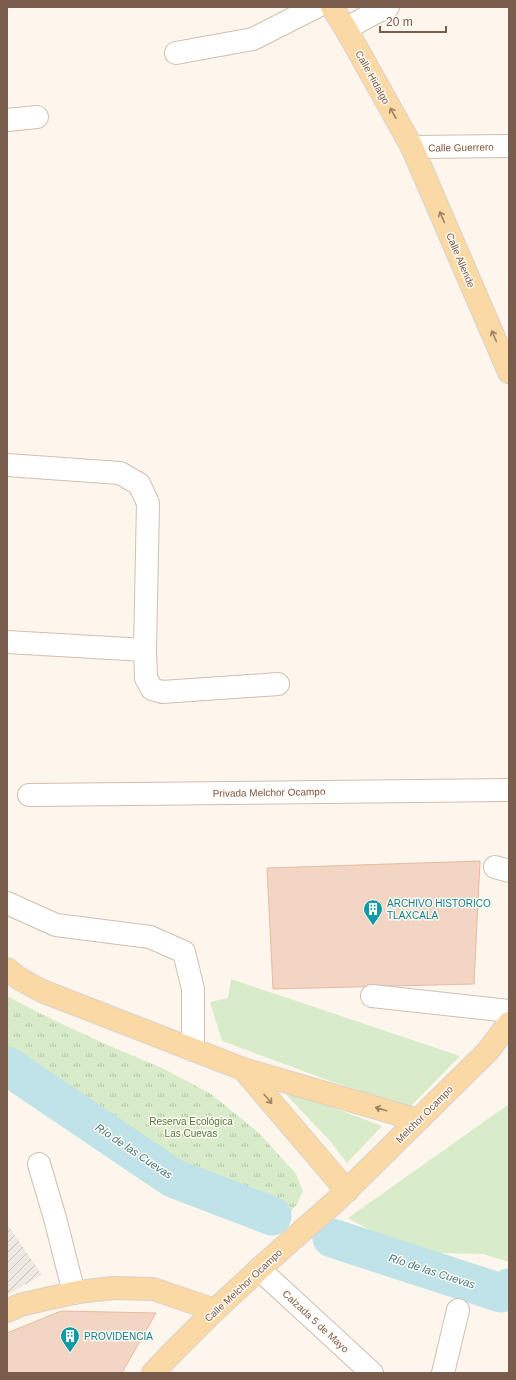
<svg xmlns="http://www.w3.org/2000/svg" width="516" height="1380" font-family="Helvetica,sans-serif">
<defs>
<pattern id="industrial-furrows" width="10" height="10" patternUnits="userSpaceOnUse"><rect width="10" height="10" fill="#efe9e4"/><path d="M-1 1l2-2M0 10L10 0M9 11l2-2" fill="none" stroke="#c7c0bb"/></pattern>
<pattern id="park-tufts" width="24" height="20" patternUnits="userSpaceOnUse"><rect width="24" height="20" fill="#d8ecc9"/><path d="M3 7l-1-3M5 7V3M7 7l1-3M15 17l-1-3M17 17v-4M19 17l1-3" fill="none" stroke="#b4c2a5"/></pattern>
</defs>
<rect width="100%" height="100%" fill="#fdf6ec"/>
<path fill="url(#industrial-furrows)" d="M7,1224l35,51 -35,20z"/>
<path fill="url(#park-tufts)" d="M7,996l36,19 62,29 57,24 49,26 47,38 38,42 7,17 -6,13 -10,12 -29,-13 -23,-8 -51,-28 -126,-89 -51,-23z"/>
<g fill="#d8ecc9">
<path d="M231,979l229,77 -50,51 -80,-26 -108,-40 -12,-39 18,-4z"/>
<path d="M280,1088l102,38 -35,37 -16,-21z"/>
<path d="M509,1104v158l-26,-8 -46,-1 -54,-16 -35,-19z"/>
</g>
<g fill="none" stroke-linecap="round" stroke-linejoin="round">
<g stroke="#bfe3e8" stroke-width="39">
<path d="M7,1066l166,112 99,38"/>
<path d="M332,1238l169,55 8,-5"/>
</g>
</g>
<g fill="#f3d5c3" stroke="#e6bba3">
<path d="M480,861l-6,123 -201,5 -6,-121z"/>
<path d="M61,1311l95,2 -34,60h-115v-40z"/>
</g>
<g fill="none" stroke-linecap="round" stroke-linejoin="round">
<defs>
<g id="minor">
<path d="M346,29l26,-15 16,-7"/>
<path d="M176,53l77,-14 63,-32"/>
<path d="M7,120l30,-3"/>
<path d="M412,147l97,-1"/>
<path d="M7,465l113,8 19,11 9,19 -3,147 1,28 6,11 10,3 116,-8"/>
<path d="M7,642l138,8"/>
<path d="M29,795l480,-5"/>
<path d="M495,867l14,4"/>
<path d="M7,903l49,22 94,12 34,15 9,37v61"/>
<path d="M372,996l137,15"/>
<path d="M39,1164l16,54 19,75"/>
<path d="M259,1269l113,104"/>
<path d="M443,1373l15,-63"/>
</g>
<g id="major">
<path d="M332,7l14,22 66,118 97,225"/>
<path d="M7,969l13,10 22,12 201,78 175,51"/>
<path d="M243,1069l104,122"/>
<path d="M7,1311l13,-6 26,-6 32,-7 35,-4 40,1 62,21"/>
<path d="M153,1373l17,-18 45,-45 52,-48 69,-61 152,-150 21,-28"/>
</g>
</defs>
<use href="#minor" stroke="#d1beb0" stroke-width="24"/>
<use href="#major" stroke="#dad1cd" stroke-width="24"/>
<use href="#minor" stroke="#fff" stroke-width="22"/>
<use href="#major" stroke="#fbd9a5" stroke-width="22"/>
</g>
<defs><path id="oneway-shaft" d="M-6 0H5M1.5-3L5.5 0L1.5 3" fill="none" stroke-width="1.6" stroke-linecap="round" stroke-linejoin="round"/></defs>
<g stroke="#a18267">
<use href="#oneway-shaft" transform="translate(393 113) rotate(-119)"/>
<use href="#oneway-shaft" transform="translate(442 217) rotate(-113)"/>
<use href="#oneway-shaft" transform="translate(494 336) rotate(-113)"/>
<use href="#oneway-shaft" transform="translate(268 1099) rotate(49)"/>
<use href="#oneway-shaft" transform="translate(381 1109) rotate(-164)"/>
</g>
<defs>
<symbol id="building-pin" viewBox="-11 -11 22 30"><path d="M0 17L-7.5 6A9.5 9.5 0 1 1 7.5 6Z" fill="#0f9aa8" stroke="#fffaf3"/><path d="M-4-6H4V6H1V3H-1V6H-4ZM-2.5-4.3h1.7v1.8h-1.7ZM.8-4.3h1.7v1.8H.8ZM-2.5-1h1.7V.8h-1.7ZM.8-1h1.7V.8H.8Z" fill="#fff"/></symbol>
</defs>
<g fill-rule="evenodd">
<use href="#building-pin" x="362" y="898" width="22" height="30"/>
<use href="#building-pin" x="59" y="1325" width="22" height="30"/>
</g>
<g text-anchor="middle" stroke-width="3" stroke-linejoin="round" paint-order="stroke">
<g font-size="10" fill="#7a5c4d" stroke="#fffaf3">
<text transform="translate(373 77) rotate(61)" y="4">Calle Hidalgo</text>
<text transform="translate(461 147) rotate(-1)" y="4">Calle Guerrero</text>
<text transform="translate(461 260) rotate(67)" y="4">Calle Allende</text>
<text transform="translate(269 792) rotate(-1)" y="4">Privada Melchor Ocampo</text>
<text transform="translate(424 1114) rotate(-45)" y="4">Melchor Ocampo</text>
<text transform="translate(243 1285) rotate(-43)" y="4">Calle Melchor Ocampo</text>
<text transform="translate(316 1321) rotate(43)" y="4">Calzada 5 de Mayo</text>
</g>
<g font-size="10" fill="#0d838f" stroke="#fffaf3" text-anchor="start">
<text x="387" y="907">ARCHIVO HISTORICO<tspan x="387" dy="12">TLAXCALA</tspan></text>
<text x="84" y="1340">PROVIDENCIA</text>
</g>
<g font-size="10" fill="#537a41" stroke="#fffaf3">
<text x="191" y="1125">Reserva Ecológica<tspan x="191" dy="12">Las Cuevas</tspan></text>
</g>
<g font-size="11" font-style="italic" fill="#437c86" stroke="#fffaf3">
<text transform="translate(134 1151) rotate(34)" y="4">Río de las Cuevas</text>
<text transform="translate(432 1271) rotate(18)" y="4">Río de las Cuevas</text>
</g>
</g>
<rect width="516" height="1380" fill="none" stroke="#7a5c4d" stroke-width="16"/>
<path d="M380 26v6h66v-6" fill="none" stroke="#7a5c4d" stroke-width="2"/>
<text x="386" y="26" font-size="12" fill="#7a5c4d" stroke="#fffaf3" stroke-width="3" paint-order="stroke">20 m</text>
</svg>
